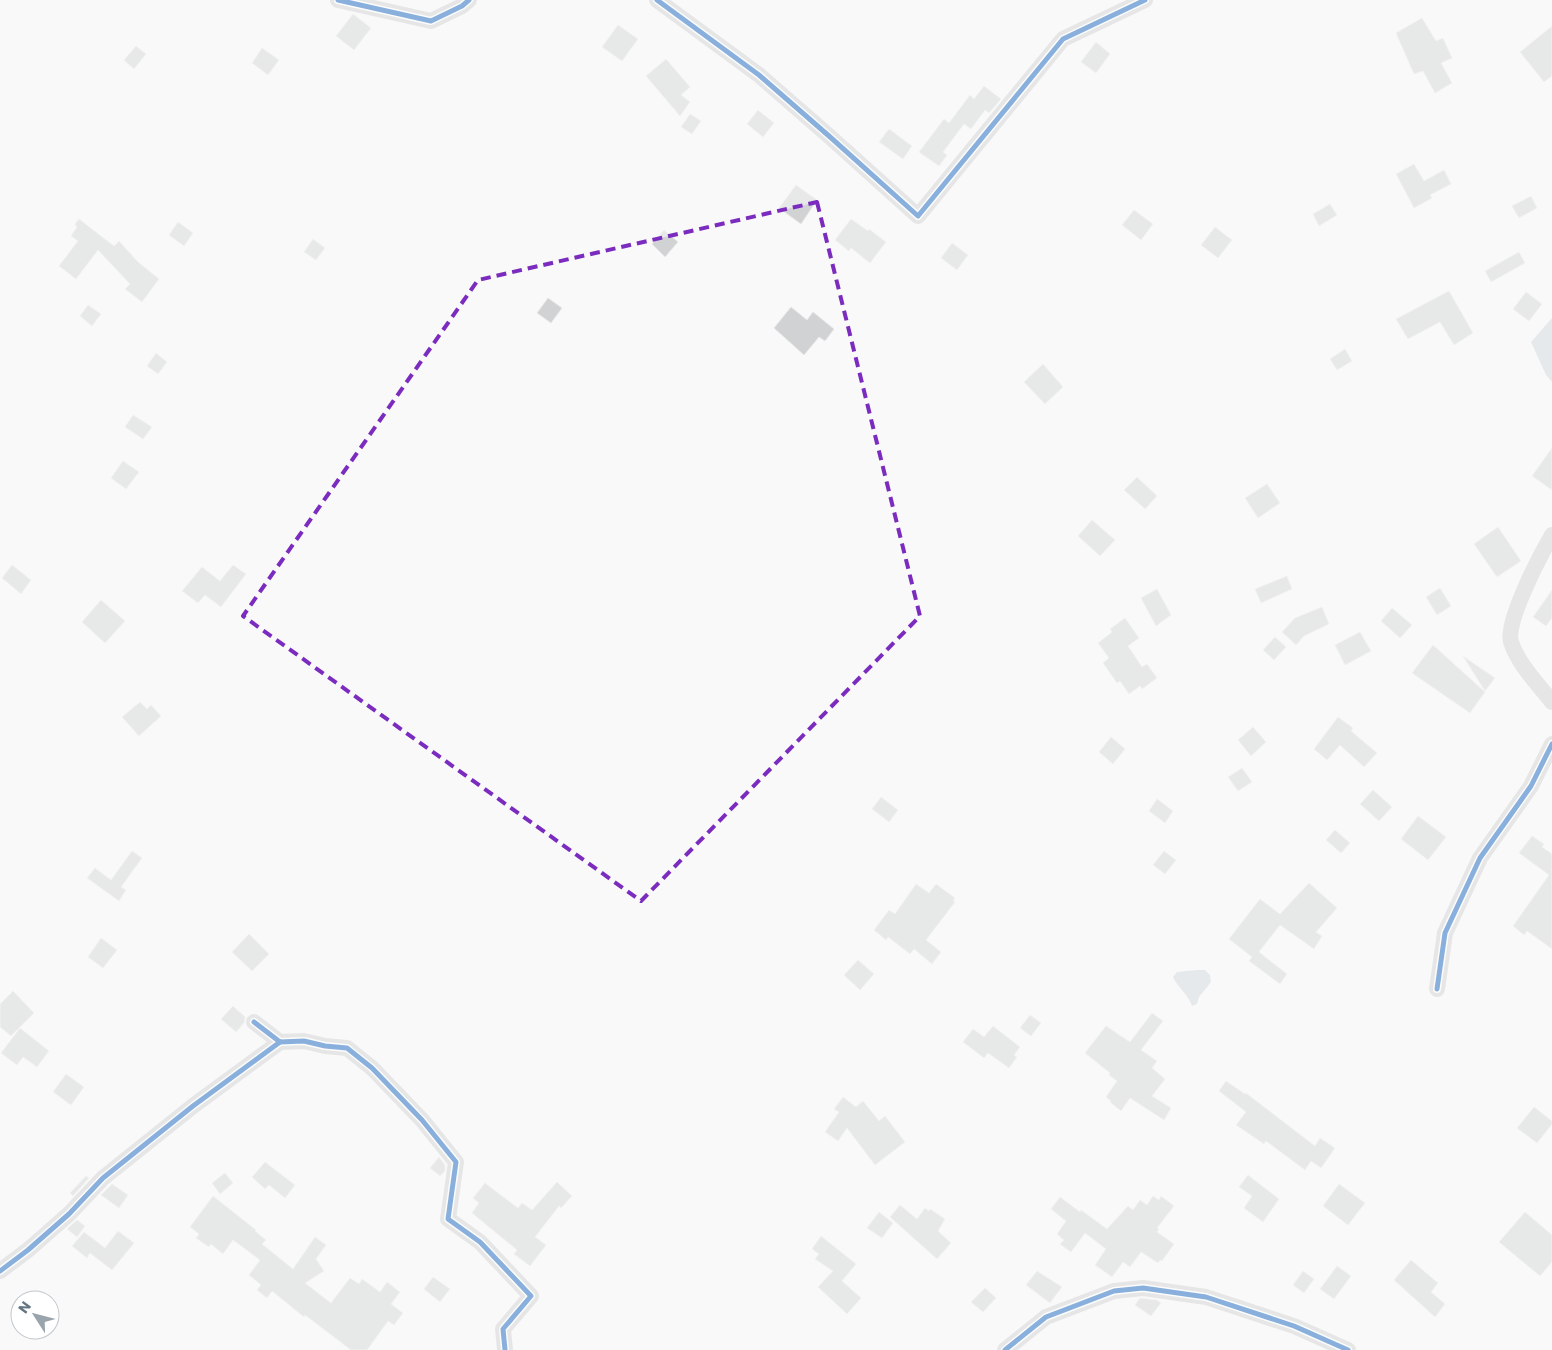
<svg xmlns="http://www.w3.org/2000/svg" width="1552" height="1350" font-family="Poppins,sans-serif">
<rect width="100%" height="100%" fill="#f9f9f9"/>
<g fill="#ced6d9">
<path d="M1552,318v64l-6,-7 -15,-33z"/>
<path d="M1197,970h8l5,5 1,7 -12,15 -2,7 -5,2c-4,-12 -14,-18 -19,-29l4,-5z"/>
</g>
<g fill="#d0d2d3" stroke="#e8e8e8">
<path d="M353,14l18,14 -17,22 -18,-14z"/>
<path d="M1422,18l14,23 7,-3 9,20 -11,5 11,20 -17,10 -12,-22 -9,3 -18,-41z"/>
<path d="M618,25l20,14 -16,22 -20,-14z"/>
<path d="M1552,26v50l-8,6 -24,-30z"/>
<path d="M1096,42l14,12 -14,19 -15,-11z"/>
<path d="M136,46l10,8 -12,15 -10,-9z"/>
<path d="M262,48l17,12 -11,15 -16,-12z"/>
<path d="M666,59l24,28 -9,8 9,7 -10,14 -34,-40z"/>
<path d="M984,86l17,13 -12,14 -4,-3 -14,19 -7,-5 -21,28 4,3 -8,11 -20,-14 25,-33 5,4 21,-28 4,4z"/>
<path d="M758,110l16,13 -11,14 -16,-13z"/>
<path d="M690,114l11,7 -9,13 -11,-7z"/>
<path d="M889,129l23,17 -9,13 -24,-17z"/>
<path d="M1414,164l10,17 20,-11 7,14 -21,11 2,3 -18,10 -18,-34z"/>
<path d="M796,185l21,15 -16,24 -22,-16z"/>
<path d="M1531,196l6,12 -18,10 -7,-12z"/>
<path d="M1330,204l7,11 -18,11 -6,-12z"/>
<path d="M1134,210l19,14 -12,16 -19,-15z"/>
<path d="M79,219l35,27 5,-5 19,21 21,17 -17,23 -17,-13 5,-5 -32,-34 -22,29 -17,-13 19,-25 -7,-5 6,-9 -2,-3z"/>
<path d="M851,219l17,12 1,-2 17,13 -16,21 -19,-15 -2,3 -14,-11z"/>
<path d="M178,222l15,11 -9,13 -15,-11z"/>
<path d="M1215,227l17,13 -14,18 -17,-13z"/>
<path d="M664,230l14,12 -13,15 -13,-13z"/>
<path d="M313,239l12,9 -9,12 -12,-8z"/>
<path d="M952,243l16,12 -11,15 -16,-12z"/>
<path d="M1519,252l6,11 -34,19 -6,-11z"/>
<path d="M1449,291l24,42 -19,12 -14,-23 -32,17 -12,-20z"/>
<path d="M1526,292l16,12 -13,17 -16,-12z"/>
<path d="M548,298l14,10 -11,15 -14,-10z"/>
<path d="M88,305l13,9 -9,12 -12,-10z"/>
<path d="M791,307l16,13 6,-8 21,17 -9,12 -6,-4 -15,18 -30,-27z"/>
<path d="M1345,349l7,12 -15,9 -7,-11z"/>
<path d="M156,353l11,9 -9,12 -11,-8z"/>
<path d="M1043,364l20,23 -18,17 -21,-22z"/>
<path d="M133,415l19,12 -9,12 -18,-12z"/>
<path d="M1552,448v42l-20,-14z"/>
<path d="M123,461l16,11 -13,17 -15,-11z"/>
<path d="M1137,477l20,19 -12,13 -21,-19z"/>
<path d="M1267,484l13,19 -22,15 -13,-20z"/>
<path d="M1092,520l23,20 -15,16 -22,-20z"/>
<path d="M1498,527l23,34 -24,16 -23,-33z"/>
<path d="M12,565l19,15 -10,14 -19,-16z"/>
<path d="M233,565l13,9 -25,33 -16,-12 -7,8 -16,-12 20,-24 18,14z"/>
<path d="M1287,576l5,13 -31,14 -6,-14z"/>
<path d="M1440,588l11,18 -14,9 -11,-18z"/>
<path d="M1157,589l14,26 -15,11 -15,-28z"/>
<path d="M1552,590v28l-6,8 -13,-9z"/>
<path d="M101,600l24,21 -20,22 -23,-21z"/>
<path d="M1322,607l7,17 -25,12 -8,9 -14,-13 13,-14z"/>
<path d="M1392,608l20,17 -12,13 -19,-17z"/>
<path d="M1125,618l14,20 -11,8 14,21 5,-3 10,14 -15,11 -2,-3 -11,8 -9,-13 -3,2 -14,-20 6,-5 -11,-15 14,-11 -2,-3z"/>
<path d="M1360,632l11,19 -26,14 -10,-20z"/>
<path d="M1275,637l11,10 -12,13 -11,-10z"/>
<path d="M1433,645l52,47 -15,21 -58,-40z"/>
<path d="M1463,656l32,22 -10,13z"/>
<path d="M140,702l7,7 4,-4 10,11 -22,20 -17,-19z"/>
<path d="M1338,717l15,11 -2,3 26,22 -13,14 -24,-22 -13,15 -13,-11z"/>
<path d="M1253,727l13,15 -15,14 -13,-16z"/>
<path d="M1111,737l14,12 -12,15 -14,-12z"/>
<path d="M1242,768l10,14 -14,9 -10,-14z"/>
<path d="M1373,790l19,17 -13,14 -19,-17z"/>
<path d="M881,797l17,13 -9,12 -17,-13z"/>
<path d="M1157,799l16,12 -8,12 -16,-12z"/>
<path d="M1418,816l28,21 -18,23 -27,-21z"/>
<path d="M1335,830l15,13 -9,10 -15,-13z"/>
<path d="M1532,836l12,8 -2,3 10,7v95l-25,-18 -3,4 -11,-9 36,-51 -30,-22z"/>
<path d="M132,851l10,7 -21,29 5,3 -7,11 -32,-23 8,-10 16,12z"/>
<path d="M1164,851l12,9 -11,14 -12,-9z"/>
<path d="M1309,883l28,25 -21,24 6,4 -8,13 -34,-24 -21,27 28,22 -7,10 -31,-23 3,-4 -23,-18 31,-40 20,15z"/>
<path d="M916,884l13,9 7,-9 19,14 -2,3 2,1 -29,38 15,12 -9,12 -18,-15 -4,5 -22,-17 -2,3 -12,-10 15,-20 6,4z"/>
<path d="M249,934l20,20 -17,17 -20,-19z"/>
<path d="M101,938l16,12 -14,18 -15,-11z"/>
<path d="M858,960l16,14 -14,16 -16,-15z"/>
<path d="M13,991l21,22 -23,23 -11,-9v-23z"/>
<path d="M233,1006l12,11 -1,6 -8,9 -15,-13z"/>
<path d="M1152,1013l11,8 -22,29 16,11 -5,7 13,11 -13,17 19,12 -7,12 -34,-22 -9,13 -11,-9 1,-1 -5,-4 11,-16 -8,-6 1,-2 -25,-20 21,-27 24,16z"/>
<path d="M1030,1015l11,8 -10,13 -11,-8z"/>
<path d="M993,1026l27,21 -6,8 3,2 -8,11 -21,-15 -4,5 -21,-16 10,-13 11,8z"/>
<path d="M20,1028l29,23 -12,16 -14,-10 -6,8 -16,-12z"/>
<path d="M66,1074l18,13 -13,18 -18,-13z"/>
<path d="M1226,1081l19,13 1,-1 69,53 5,-8 15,10 -14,20 -10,-7 -6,9 -39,-29 -2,3 -28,-19 10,-13 -27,-21z"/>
<path d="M843,1097l13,10 7,-6 16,20 6,-5 20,26 -30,23 -28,-37 -9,13 -13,-9 14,-20 -5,-3z"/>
<path d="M1534,1107l18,14v3l-15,19 -20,-15z"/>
<path d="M439,1157l6,8v6l-5,5 -10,-8z"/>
<path d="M265,1162l30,23 -10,13 -16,-13 -4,4 -13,-12z"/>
<path d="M225,1173l8,10 -13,11 -8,-11z"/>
<path d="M1248,1175l31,24 -16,23 -19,-14 8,-12 -13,-9z"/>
<path d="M86,1176l3,2 -16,18 -3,-3z"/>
<path d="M557,1182l15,14 -11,12 -2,-2 -24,31 11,8 -16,21 -16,-12 3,-4 -45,-37 7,-10 -6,-5 12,-15 33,25 4,-5 10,7z"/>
<path d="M112,1184l16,11 -9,13 -18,-13z"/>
<path d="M1339,1184l26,19 -17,22 -25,-19z"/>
<path d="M213,1196l43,34 -1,1 11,9 -4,4 31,25 22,-32 11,8 -10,14 8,12 -19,12 26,20 19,-25 9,6 3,-5 18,13 7,-10 13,10 -9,12 12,9 -9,12 -6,-4 -21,29h-16l-46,-35 -1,2 -32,-26 -5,7 -10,-8 4,-5 -12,-10 11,-15 -27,-20 -10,14 -12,-10 -2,3 -13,-9 3,-4 -9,-7z"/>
<path d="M1153,1196l6,4 2,-4 13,10 -17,22 2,1 -2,3 17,12 -12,17 -2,-1 -2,3 -17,-11 -11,15 -7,-5 -11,15 -17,-12 11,-16 -21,-16 -14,19 -11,-8 4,-4 -7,-6 9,-13 -15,-12 9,-12 20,15 1,-2 26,19 21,-23 5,4 7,-10 7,5z"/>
<path d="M900,1205l17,14 8,-11 4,3 1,-2 15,10 -7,12 13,12 -14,16 -47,-42z"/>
<path d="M879,1212l14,11 -11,15 -15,-10z"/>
<path d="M1525,1212l27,23v27l-12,14 -41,-34z"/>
<path d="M77,1220l8,6 -8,11 -10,-8z"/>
<path d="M118,1231l16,12 -22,27 -22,-17 -3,5 -15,-12 12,-14 21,16z"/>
<path d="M821,1236l35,28 -14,17 19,17 -14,16 -29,-27 15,-16 -18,-12 4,-5 -7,-5z"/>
<path d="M1411,1260l27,23 -7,9 14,12 -10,13 -41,-37z"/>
<path d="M1337,1266l14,10 -17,23 -14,-10z"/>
<path d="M1037,1271l25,16 -12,16 -24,-18z"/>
<path d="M1303,1271l11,8 -10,14 -11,-8z"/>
<path d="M433,1277l17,12 -10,13 -16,-13z"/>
<path d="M985,1288l11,10 -13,14 -12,-10z"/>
<path d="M1140,1298l17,2 4,3 -10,13 -16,-11z"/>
</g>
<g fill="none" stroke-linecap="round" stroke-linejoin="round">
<g stroke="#cecfd0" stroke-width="16">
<path d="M338,0l93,21 31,-15 7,-6"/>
<path d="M657,0l102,75 70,61 89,80 145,-177 82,-39"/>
<path d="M1552,535c-11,19 -47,87 -41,107 7,22 27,42 41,60"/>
<path d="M1437,989l8,-56 35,-75 51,-72 21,-42"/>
<path d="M254,1022l26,20 24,-1 21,5 22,2 25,20 50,52 34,42 -8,57 32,23 51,54 -28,33 2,21"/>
<path d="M0,1271l28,-21 41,-36 34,-36 90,-72 87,-64"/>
<path d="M1005,1350l41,-33 68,-26 29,-3 63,9 88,29 54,24"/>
</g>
<defs>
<g id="cycleway">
<path d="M338,0l93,21 31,-15 7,-6"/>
<path d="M657,0l102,75 70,61 89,80 145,-177 82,-39"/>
<path d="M1437,989l8,-56 35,-75 51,-72 21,-42"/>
<path d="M254,1022l26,20 24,-1 21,5 22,2 25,20 50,52 34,42 -8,57 32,23 51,54 -28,33 2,21"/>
<path d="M0,1271l28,-21 41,-36 34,-36 90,-72 87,-64"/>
<path d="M1005,1350l41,-33 68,-26 29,-3 63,9 88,29 54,24"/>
</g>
</defs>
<use href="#cycleway" stroke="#fff" stroke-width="8"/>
<use href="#cycleway" stroke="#0057b8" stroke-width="5"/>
</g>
<path d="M0 0H1552V1350H0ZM817,202l103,414 -279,285 -398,-285 235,-336z" fill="#f9f9f9" fill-opacity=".55" fill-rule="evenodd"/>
<path fill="none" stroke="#7b2cbf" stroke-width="4" stroke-dasharray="10 6" stroke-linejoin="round" d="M817,202l103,414 -279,285 -398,-285 235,-336z"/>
<g transform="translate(35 1315) rotate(306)"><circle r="24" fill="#ffffff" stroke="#c1c8cd"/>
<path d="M0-4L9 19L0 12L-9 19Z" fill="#99a4ac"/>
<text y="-8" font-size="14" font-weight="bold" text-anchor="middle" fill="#657683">N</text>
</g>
</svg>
